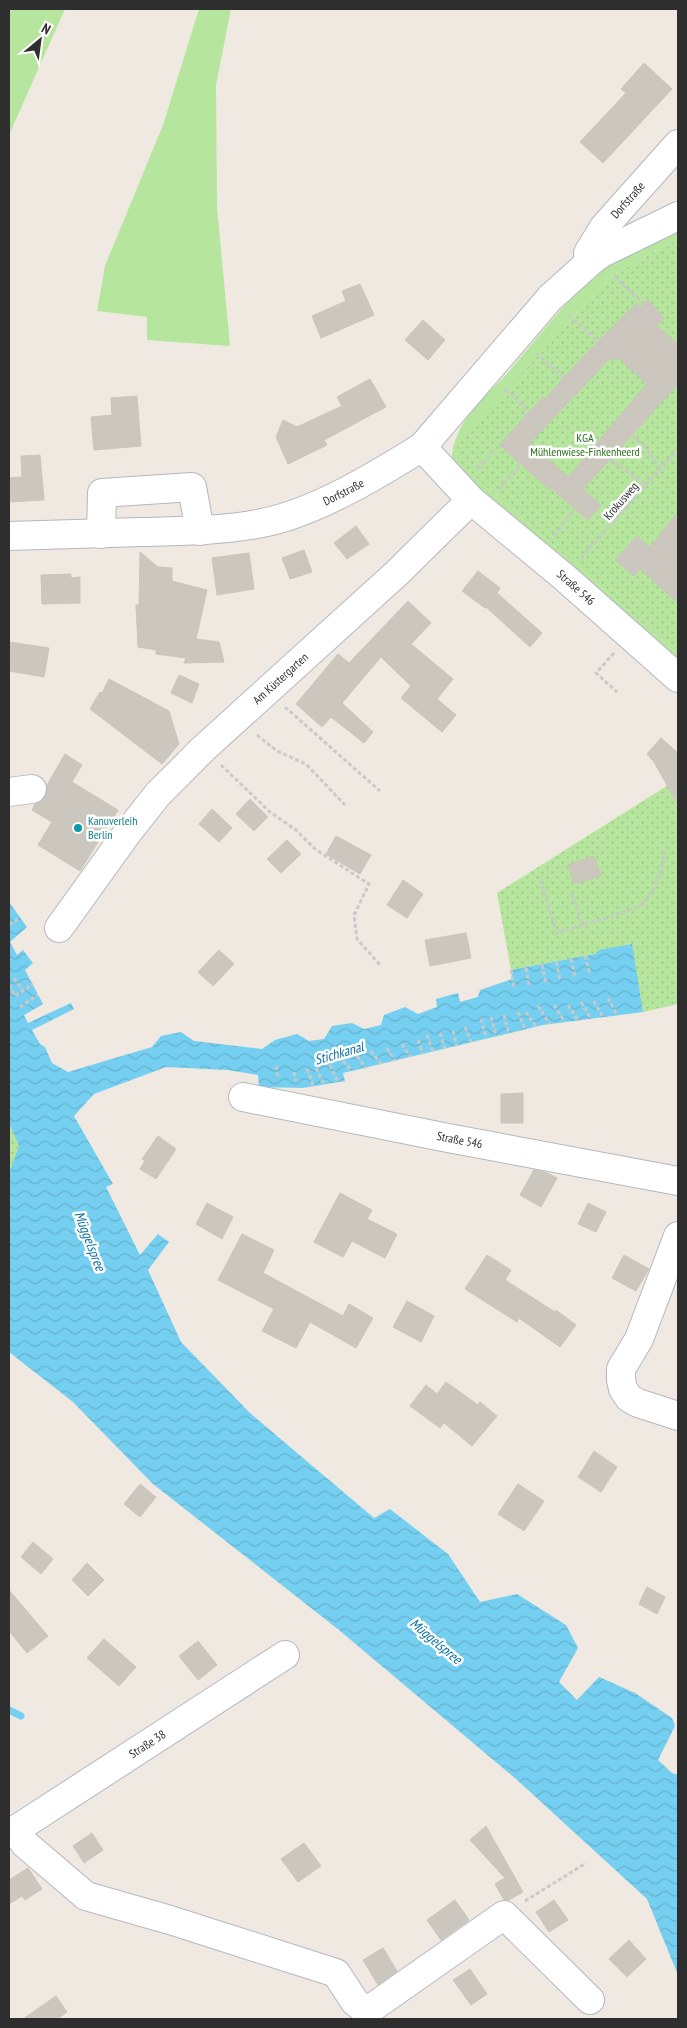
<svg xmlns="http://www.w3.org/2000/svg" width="687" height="2028" font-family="'PT Sans Narrow',sans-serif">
<defs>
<pattern id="garden-dots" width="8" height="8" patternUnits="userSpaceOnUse" patternTransform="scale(1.25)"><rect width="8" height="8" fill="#b6e59e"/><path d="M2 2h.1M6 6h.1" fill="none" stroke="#9dc588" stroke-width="1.8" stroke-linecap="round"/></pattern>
<pattern id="water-waves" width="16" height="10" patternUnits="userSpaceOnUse" patternTransform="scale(1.25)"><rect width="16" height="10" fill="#75cff0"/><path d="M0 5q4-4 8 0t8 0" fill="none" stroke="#66b2ce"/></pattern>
</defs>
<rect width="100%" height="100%" fill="#efe9e1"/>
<g fill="#b6e59e">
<path d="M9,9h56l-56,126z"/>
<path d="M199,9h32l-15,76 1,122 13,139 -83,-6v-23l-50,-6 8,-45 58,-141z"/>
<path d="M678,229v11l-27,13 -42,25 -152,168 1,16 220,192v12l-161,-137 -65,-66c-2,-17 8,-35 17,-49 10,-15 25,-26 37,-39 32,-37 62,-80 102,-108 22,-16 46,-27 70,-38z"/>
</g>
<g fill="url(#garden-dots)">
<path d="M678,240v414l-220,-192 -1,-17 152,-167 42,-25z"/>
<path d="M678,779v225l-35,8 -12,-68 -46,12 -74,14 -14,-77z"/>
<path d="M9,1123l10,23 -10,27z"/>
</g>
<path fill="url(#water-waves)" d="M9,902l18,25 -17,15 7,13 6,-5 10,13 -8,7 18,34 -19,11 4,8 43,-20 3,6 -42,21 8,14 5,3 7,16 16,9 84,-25 9,-11 20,-4 13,9 68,8 13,-9 22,-6 12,7 15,-2 8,-13 20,-3 12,6 17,-4 3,-10 21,-8 13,7 19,-7 -1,-8 22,-6 2,9 18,-5 2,-7 32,-11 -1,-9 84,-16 4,-4 33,-6 11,68 -100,13 -200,48 2,8 -42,7 -44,-1 -1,-12 -30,-5 -62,-3 -72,27 -20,22 39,68 -7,3 34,68 18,-21 11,8 -21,28 33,72 69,71 124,105 16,-9 58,45 32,48 37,-8 49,31 12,23 -19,34 18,18 22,-23 36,16 37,25 3,8 -17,34 14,13 6,2v200l-31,-76 -131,-120 -177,-149 -186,-146 -80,-82 -64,-50v-179l10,-27 -10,-23z"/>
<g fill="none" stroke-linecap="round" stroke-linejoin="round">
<path stroke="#75cff0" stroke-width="7" d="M9,1710l12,6"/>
</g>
<g fill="#cbc7bf" stroke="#cbc5ba" fill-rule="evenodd">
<path d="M644,63l28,26 -69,74 -23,-21 46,-49 -5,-4z"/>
<path d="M360,284l14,31 -53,23 -9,-22 34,-15 -4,-10z"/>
<path d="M648,300l16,18 -8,7 22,19v40l-95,105 18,16 -13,15 -37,-32 -2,1 -50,-44 44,-48 2,2 34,-38 43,-44 15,-14 3,4zM617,357l30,27 -79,93 -38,-34 80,-85 3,3z"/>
<path d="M423,320l22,20 -17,20 -23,-20z"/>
<path d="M370,379l16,28 -62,33 3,5 -39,19 -12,-27 7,-17 14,7 45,-21 -5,-9z"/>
<path d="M137,396l4,50 -47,4 -3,-33 21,-2 -1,-17z"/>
<path d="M40,455l4,45 -35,2v-24l13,-1 -1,-21z"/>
<path d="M678,512v91l-38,-34 -6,7 -19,-16 22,-24 13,11z"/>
<path d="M356,526l13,18 -22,15 -13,-16z"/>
<path d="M304,550l8,22 -22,7 -8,-21z"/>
<path d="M140,552l18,15 14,1v13l35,9 -11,49 23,3 5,20 -40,1 2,-5 -30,-4v-4l-18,-3 -2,-42h3z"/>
<path d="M249,553l5,36 -37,6 -5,-37z"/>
<path d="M478,571l22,17 -3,5 45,40 -12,14 -44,-40 -1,1 -23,-17z"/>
<path d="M71,574v4l9,-1v26l-38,1 -1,-29z"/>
<path d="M408,601l23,22 -20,21 42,35 -16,20 19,16 -14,17 -41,-34 10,-12 -30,-29 -39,46 31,29 -9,11 -33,-26 -9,10 -26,-23 42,-50 11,9z"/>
<path d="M9,642l40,6 -5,29 -35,-6z"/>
<path d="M179,675l20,9 -7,19 -21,-10z"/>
<path d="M109,679l60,32 10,33 -17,20 -72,-55 10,-17 2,1z"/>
<path d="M661,738l17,15v52l-24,-43 -7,-8z"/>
<path d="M65,754l17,11 -10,17 46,28 -38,61 -42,-26 14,-23 -20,-12 3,-6 7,-3 4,-6 1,-10z"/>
<path d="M250,799l18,18 -14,14 -18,-17z"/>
<path d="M212,809l20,19 -13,14 -20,-18z"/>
<path d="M336,836l35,19 -11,19 -34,-20z"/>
<path d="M287,840l14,14 -20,19 -14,-14z"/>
<path d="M594,856l7,20 -27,8 -6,-19z"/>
<path d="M403,880l20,14 -16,24 -20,-13z"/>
<path d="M466,933l5,25 -41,8 -5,-26z"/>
<path d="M219,950l15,14 -21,22 -15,-14z"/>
<path d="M523,1093v30h-22v-29z"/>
<path d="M158,1136l18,13 -20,30 -16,-10 5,-8 -3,-2z"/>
<path d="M534,1170l11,2 12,6 -16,29 -21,-12z"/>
<path d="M340,1193l32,17 -5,9 30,15 -12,24 -33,-17 -9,16 -29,-15z"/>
<path d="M207,1203l26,14 -11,22 -26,-15z"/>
<path d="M588,1203l18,9 -10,20 -18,-8z"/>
<path d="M242,1234l32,16 -11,23 80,43 6,-12 24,14 -17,30 -46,-26 -14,26 -34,-17 12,-22 -56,-29z"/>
<path d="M487,1255l24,15 -6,10 50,32 1,-2 20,15 -16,22 -41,-29 -2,4 -52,-33z"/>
<path d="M624,1255l25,14 -13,22 -24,-13z"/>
<path d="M407,1301l27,15 -13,26 -28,-15z"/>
<path d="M446,1382l32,23 2,-3 17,14 -25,30 -28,-23 -4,5 -30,-22 16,-21 11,9z"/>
<path d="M594,1451l23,16 -16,25 -23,-15z"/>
<path d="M140,1484l16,13 -16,20 -16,-13z"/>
<path d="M518,1484l26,17 -20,30 -26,-17z"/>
<path d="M33,1542l20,17 -12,15 -20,-17z"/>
<path d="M87,1563l17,17 -16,16 -16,-16z"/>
<path d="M647,1587l18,10 -8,17 -18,-10z"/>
<path d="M9,1590l39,46 -21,17 -18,-22z"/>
<path d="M104,1639l32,28 -17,19 -32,-28z"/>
<path d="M198,1641l19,24 -19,15 -19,-24z"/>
<path d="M486,1826l37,66 -14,8h-5l-9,-16 10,-6 -35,-38z"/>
<path d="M92,1833l11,17 -19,13 -11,-17z"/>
<path d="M304,1843l17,23 -23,16 -17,-23z"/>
<path d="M28,1868l14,21 -17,11 -3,-4 -13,8v-24z"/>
<path d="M455,1900l14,20 -28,20 -14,-20z"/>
<path d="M554,1900l14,20 -19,12 -13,-20z"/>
<path d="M629,1940l17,19 -19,18 -18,-18z"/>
<path d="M383,1948l14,23 -19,14 -15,-25z"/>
<path d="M470,1969l17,25 -16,11 -18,-25z"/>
<path d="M56,1996l11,16 -10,7h-34z"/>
</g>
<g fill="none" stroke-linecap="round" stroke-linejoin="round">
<defs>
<g id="minor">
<path id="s1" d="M591,261l-3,-8 16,-26 74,-83"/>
<path id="s2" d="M422,447l49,53 93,77 114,101"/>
<path d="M101,534l1,-41 90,-6 8,44"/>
<path id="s3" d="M9,536c44,-1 88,-3 132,-4 40,-1 81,-1 121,-9 53,-10 115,-48 160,-76l128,-149 41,-37 11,-8 76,-37"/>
<path d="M9,792l23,-3"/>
<path id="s4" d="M59,928l69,-96 30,-38 45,-45 194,-176 74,-73"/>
<path id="s5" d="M243,1097l205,41 230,43"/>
<path d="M678,1236l-39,103 -18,30v11l2,9 6,9 9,5 40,13"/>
<path d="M15,1830l10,14 61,52 84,24 166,53 19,29 9,7 9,-2 131,-92 86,85"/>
<path id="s6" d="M9,1834l276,-179"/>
</g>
</defs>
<use href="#minor" stroke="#b4b7c1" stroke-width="30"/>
<g stroke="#c9c9c9" stroke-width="3" stroke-dasharray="4 2.5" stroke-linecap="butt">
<path d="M614,275l17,18 14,10"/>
<path d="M569,315l28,26"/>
<path d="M536,353l28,25"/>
<path d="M505,389l19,17 1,8 17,15"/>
<path d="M633,436l13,12 14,21"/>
<path d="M609,459l37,26"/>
<path d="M478,469l16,-19"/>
<path d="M499,489l24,-27"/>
<path d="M554,536l20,-27"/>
<path d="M581,558l97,-109"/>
<path d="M614,653l-18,20 21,19"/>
<path d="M285,707l95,84"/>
<path d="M257,735l20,16 29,13 39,41"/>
<path d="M221,765l49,47 26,18 19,19 54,35 -15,31 3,24 24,27"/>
<path d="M540,880l17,53c14,-5 77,-22 85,-29 15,-14 20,-34 23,-53"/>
<path d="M572,894l10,30"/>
<path d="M9,925l11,-7"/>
<path d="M9,942h1"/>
<path d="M585,956l5,18"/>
<path d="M571,959l4,18"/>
<path d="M556,962l4,18"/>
<path d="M542,965l4,18"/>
<path d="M526,968l3,17"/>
<path d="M511,970l3,18"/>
<path d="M14,978l9,13"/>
<path d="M9,985l6,11 18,-12"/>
<path d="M608,998l9,17"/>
<path d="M594,1001l9,16"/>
<path d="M581,1002l10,17"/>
<path d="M554,1005l11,17"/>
<path d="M568,1005l10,15"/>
<path d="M538,1006l12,18"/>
<path d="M20,1007l18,-12"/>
<path d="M518,1012l7,17"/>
<path d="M526,1012l10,15"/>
<path d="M504,1015l5,18"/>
<path d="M491,1017l5,19"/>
<path d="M481,1019l5,19"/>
<path d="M465,1027l6,15"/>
<path d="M453,1031l4,15"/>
<path d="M440,1033l5,16"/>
<path d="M427,1035l6,17"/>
<path d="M418,1040l5,14"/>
<path d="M402,1044l8,13"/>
<path d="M387,1048l8,13"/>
<path d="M371,1051l10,13"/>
<path d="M357,1056l9,12"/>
<path d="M343,1061l9,10"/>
<path d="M330,1065l8,17"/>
<path d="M276,1066l2,12"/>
<path d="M316,1068l8,16"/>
<path d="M307,1069l6,16"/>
<path d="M294,1072l2,9"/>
<path d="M525,1901l61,-38"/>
</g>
<use href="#minor" stroke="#fff" stroke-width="28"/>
</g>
<circle fill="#0f9aa8" stroke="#fff" stroke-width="2" cx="78" cy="828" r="5"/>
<g text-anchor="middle" stroke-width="5" stroke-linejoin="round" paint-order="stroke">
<g font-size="12" fill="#2e2e2e" stroke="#fff">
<text dy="4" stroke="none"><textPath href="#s1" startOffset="75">Dorfstraße</textPath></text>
<text dy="4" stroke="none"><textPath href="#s3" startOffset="341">Dorfstraße</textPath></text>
<text transform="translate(621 501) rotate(-49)" y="4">Krokusweg</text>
<text dy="4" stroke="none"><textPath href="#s2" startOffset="209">Straße 546</textPath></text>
<text dy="4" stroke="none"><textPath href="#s4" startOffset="335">Am Küstergarten</textPath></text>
<text dy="4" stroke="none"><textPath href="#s5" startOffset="221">Straße 546</textPath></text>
<text dy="4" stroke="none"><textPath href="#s6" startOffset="165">Straße 38</textPath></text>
</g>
<g font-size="12" fill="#2c6e1b" stroke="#fff">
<text x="585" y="442">KGA<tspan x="585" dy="14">Mühlenwiese-Finkenheerd</tspan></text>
</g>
<g font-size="12" fill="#0d838f" stroke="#fff" text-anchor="start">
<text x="88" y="825">Kanuverleih<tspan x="88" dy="14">Berlin</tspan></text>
</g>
<g font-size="14" font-style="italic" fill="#0d6fa3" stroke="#fff">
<text transform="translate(339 1053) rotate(-16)" y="5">Stichkanal</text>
<text transform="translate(90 1241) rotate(69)" y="5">Müggelspree</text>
<text transform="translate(436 1641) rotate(40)" y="5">Müggelspree</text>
</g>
</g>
<rect width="687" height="2028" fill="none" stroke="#2e2e2e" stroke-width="20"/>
<g transform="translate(40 40) rotate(29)" stroke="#ffffff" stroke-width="4" paint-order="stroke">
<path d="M0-4L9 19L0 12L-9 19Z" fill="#2e2e2e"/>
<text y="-8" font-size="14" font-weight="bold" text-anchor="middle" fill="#2e2e2e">N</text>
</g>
</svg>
